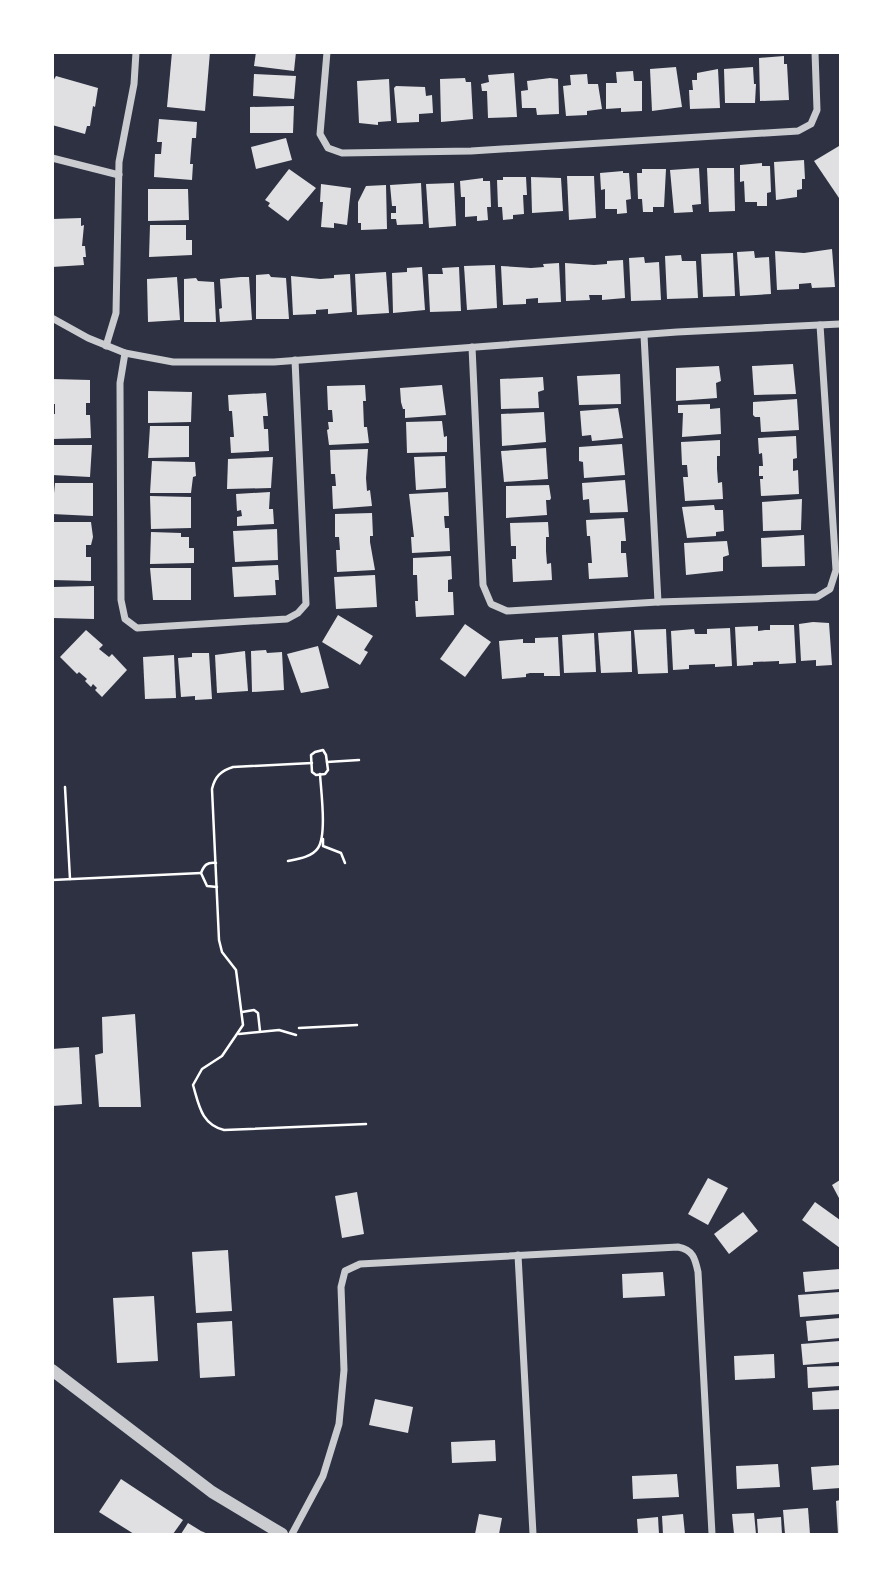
<svg xmlns="http://www.w3.org/2000/svg" width="893" height="1587" font-family="'Archivo Narrow',sans-serif">
<rect width="100%" height="100%" fill="#2d3142"/>
<g fill="#e0e0e3">
<path d="M172,52h38l-5,59 -38,-4z"/>
<path d="M256,52h40l-2,19 -40,-5z"/>
<path d="M784,56v8h3l2,36 -29,1 -1,-43z"/>
<path d="M676,67l6,40 -30,4 -2,-42z"/>
<path d="M753,67l1,17h2l-1,19h-30l-1,-34z"/>
<path d="M718,69l2,39 -30,1 -1,-19h4l-1,-10h5v-7z"/>
<path d="M633,71l1,10h8v30l-21,1v-4l-15,1v-26h11l-1,-11z"/>
<path d="M514,73l3,44 -29,1 -1,-27h-5l-1,-7 8,-2 -1,-7z"/>
<path d="M254,74l42,2 -2,23 -41,-3z"/>
<path d="M587,74l1,10h10l4,25 -15,2v4l-21,1 -3,-30 8,-1 -1,-10z"/>
<path d="M56,76l42,12 -3,19 -2,-1 -3,20h-3l-2,8 -33,-9v-42z"/>
<path d="M465,78l1,4h5l2,37 -32,3 -1,-43z"/>
<path d="M550,78l8,1 1,35 -22,1 -1,-7h-14l-1,-17 7,-1 -1,-9z"/>
<path d="M389,79l2,42 -13,1v3l-19,-2 -2,-42z"/>
<path d="M396,86l29,1 1,9 6,-1 1,18 -14,1v8l-22,1 -3,-35z"/>
<path d="M294,106l-1,27h-43v-26z"/>
<path d="M159,119l38,3 -1,16h-4l-2,26h3l-1,16 -38,-3 1,-23h6l1,-12h-5z"/>
<path d="M286,138l6,22 -36,9 -5,-22z"/>
<path d="M839,146l1,51 -1,1 -25,-37z"/>
<path d="M804,160l1,19h-3v10l-5,1v7l-21,3 -2,-38z"/>
<path d="M762,163v3h8l1,26 -4,1v13h-10v-4h-12l-1,-21 -4,1v-17z"/>
<path d="M699,168l2,36 -9,1 1,7 -19,1 -4,-43z"/>
<path d="M707,168h27l1,43 -26,1z"/>
<path d="M289,169l27,19 -28,33 -20,-15 2,-3 -5,-3z"/>
<path d="M642,169h24l-2,38h-11v5h-10l-1,-13h-4l-1,-26h5z"/>
<path d="M623,171v2h6l2,26 -5,1 1,13 -10,1v-5h-12v-20l-4,1 -1,-17z"/>
<path d="M567,176h27l2,42 -27,2z"/>
<path d="M503,177h23l1,18h-4l1,19 -11,1v4l-10,1 -1,-13h-4l-1,-27h6z"/>
<path d="M531,177l30,1 2,33 -31,2z"/>
<path d="M483,178v3h7l1,26h-4l1,13 -11,1v-5l-12,1v-20h-4l-1,-16z"/>
<path d="M421,183l2,41 -26,1 -1,-6h-5v-6h5v-7h-4l-2,-21z"/>
<path d="M454,183l2,43 -27,2 -3,-44z"/>
<path d="M321,184l30,4 -4,37 -13,-2v5l-13,-1 2,-25h-3z"/>
<path d="M386,185l1,44 -26,1v-7h-3v-21l8,-16z"/>
<path d="M148,189h40l1,31 -41,1z"/>
<path d="M81,218v8l3,-1 -2,21h3l1,11h-3l1,8 -32,2v-48z"/>
<path d="M150,225h36v15h6v15l-43,2z"/>
<path d="M832,249l3,38 -23,1 -1,-5 -12,1v5l-22,1 -2,-39 29,2z"/>
<path d="M754,251l1,7 14,-1 2,37 -31,2 -3,-44z"/>
<path d="M733,253l2,43 -32,1 -2,-43z"/>
<path d="M681,255l1,6h14l2,37 -31,1 -2,-43z"/>
<path d="M644,257l1,6 14,-1 2,38 -30,1 -2,-43z"/>
<path d="M623,260l2,38 -23,2v-5h-13l1,5 -24,1 -1,-38 29,2 13,-1v-3z"/>
<path d="M559,263l2,39 -23,1v-5l-12,1v5l-23,1 -2,-39 30,2 13,-1 -1,-3z"/>
<path d="M495,265l2,43 -30,2 -3,-44z"/>
<path d="M422,267l3,43 -32,3 -1,-40 15,-1v-4z"/>
<path d="M459,267l2,44 -31,1 -2,-38h15l-1,-6z"/>
<path d="M386,272l3,41 -32,2 -2,-41z"/>
<path d="M269,274l2,3 15,1 3,41h-33v-44z"/>
<path d="M350,274l2,38 -24,2v-5l-12,1v4l-23,1 -2,-39 29,3 14,-1v-3z"/>
<path d="M177,277l3,43 -32,2 -1,-43z"/>
<path d="M241,277h8l3,43 -32,2 -1,-13 3,-1 -2,-29z"/>
<path d="M196,278l2,3 16,1 2,40h-32v-43z"/>
<path d="M793,364l3,30 -42,1 -2,-29z"/>
<path d="M719,366l2,15 -5,2 1,15 -41,3v-33z"/>
<path d="M620,374l1,30 -42,1 -2,-29z"/>
<path d="M543,377l1,13 -6,2 1,16 -38,1 -1,-30z"/>
<path d="M52,379l38,1v23h-4v12h4l1,23 -39,1v-25h3v-10h-3z"/>
<path d="M365,385l1,16h-3l1,26h3l2,16 -40,2 -2,-15 2,-1 -1,-7h5l-1,-12h-4l-1,-24z"/>
<path d="M442,385l4,30 -41,3v-9h-2l-2,-7 -1,-14z"/>
<path d="M148,391l44,1 -1,30 -43,1z"/>
<path d="M266,393l2,23h-5l1,13h4l1,22 -38,2 -1,-16h4l-2,-26h-3l-1,-16z"/>
<path d="M797,399l2,31 -38,2 -1,-15h-5l-2,-2v-13z"/>
<path d="M710,404v5l10,-1 1,26 -39,3 1,-24h-5v-8z"/>
<path d="M618,408l5,30 -31,3 -1,-6 -9,1 -2,-25z"/>
<path d="M544,412l2,30 -44,4 -1,-32z"/>
<path d="M442,421l2,16 3,-1v16l-40,1 -1,-31z"/>
<path d="M150,426h39v31l-41,1z"/>
<path d="M796,436l1,22 -4,1v12l5,-1 1,24 -38,2 -1,-17h3v-3h-4v-10h4l-1,-13 -3,1 -1,-16z"/>
<path d="M720,440v16h-3v13l1,14 4,-1 1,17 -38,2 -2,-24h5l-1,-12h-5l-1,-23z"/>
<path d="M622,444l3,31 -41,3 -1,-16 -4,-1v-14z"/>
<path d="M52,445h40l-2,32 -38,-2z"/>
<path d="M546,448l2,31 -44,3 -3,-31z"/>
<path d="M368,449l-2,29 1,13 3,-1 2,16 -39,3 -1,-23h4l-1,-12h-4l-1,-24z"/>
<path d="M445,456l1,32 -30,2 -2,-33z"/>
<path d="M273,457l-2,31 -44,1 1,-30z"/>
<path d="M152,461l43,1 1,14 -3,1 -2,16h-41z"/>
<path d="M625,480l3,32 -38,1 -1,-14 -6,1 -1,-17z"/>
<path d="M55,483h38v33l-41,-2z"/>
<path d="M549,485l2,13 -1,2h-4l1,15 -41,3v-32z"/>
<path d="M270,492l-1,17h4l1,15 -37,2v-9l5,-1 -1,-6 -4,1 -1,-17z"/>
<path d="M448,492l1,24h-5l1,12h4l1,23 -38,2 -1,-16h3l-5,-43z"/>
<path d="M150,496l41,1v31l-40,1z"/>
<path d="M802,499l-1,31 -38,1 -1,-29z"/>
<path d="M714,505l1,5h8l1,21 -8,1v4l-29,2 -5,-31z"/>
<path d="M372,513l1,23h-3v6l5,28 -38,2 -1,-22h4l-1,-13h-4v-23z"/>
<path d="M624,518l2,23h-5v12h5l2,24 -39,2 -1,-16h4l-2,-27h-3l-1,-16z"/>
<path d="M52,522h39l2,15 -2,8h-5v12h5v24l-39,-1z"/>
<path d="M548,522l1,15h-3v14l1,13 4,-1 1,17 -39,2 -1,-23h4v-13h-5l-1,-23z"/>
<path d="M277,529l1,31 -43,2 -2,-31z"/>
<path d="M151,532l30,1v4h8v11h5v15l-44,1z"/>
<path d="M804,535l1,31 -43,1 -1,-29z"/>
<path d="M727,541l2,14 -6,2v14l-37,4 -2,-32z"/>
<path d="M451,556l1,23 -4,1v12h5l1,23 -38,2 -1,-16h3l-1,-26h-4v-17z"/>
<path d="M278,565l1,15h-4l1,15 -42,2 -2,-30z"/>
<path d="M150,568h41v32h-38z"/>
<path d="M375,575l2,32 -41,2 -2,-32z"/>
<path d="M94,586v33l-41,-1v-31z"/>
<path d="M338,615l35,21 -9,14 4,2 -8,13 -38,-23z"/>
<path d="M813,622l16,1 3,42 -16,1v-6l-15,1 -2,-37z"/>
<path d="M465,624l26,18 -26,35 -25,-18z"/>
<path d="M770,625h24l2,38 -17,1v-3l-26,1v3l-16,1 -2,-39 23,-1v5l7,-1h5z"/>
<path d="M730,628l2,38 -17,1v-3l-26,1v4l-16,1 -2,-39 23,-2 1,5h12v-5z"/>
<path d="M666,629l2,44 -30,1 -4,-44z"/>
<path d="M86,630l17,15 -4,4 10,8 3,-3 15,16 -25,27 -7,-7 2,-2 -4,-4 -2,3 -6,-6 2,-2 -8,-7 -2,2 -17,-17z"/>
<path d="M631,631l1,41 -31,1 -3,-40z"/>
<path d="M594,633l2,39 -32,1 -2,-38z"/>
<path d="M558,637l2,39h-16v-3h-14l-4,1v3l-24,2 -3,-38 24,-2v4h12v-5z"/>
<path d="M318,646l11,42 -28,5 -14,-39z"/>
<path d="M266,650l1,3 15,-1 2,38 -32,2 -1,-41z"/>
<path d="M245,651l3,40 -31,2 -2,-38z"/>
<path d="M192,653h17l3,46 -17,1v-4l-14,1 -3,-39 14,-1z"/>
<path d="M174,655l2,43 -31,1 -2,-42z"/>
<path d="M135,1014l6,93h-42l-4,-52 8,-2 -1,-36z"/>
<path d="M79,1047l3,57 -30,2v-57z"/>
<path d="M708,1178l20,10 -20,37 -20,-11z"/>
<path d="M840,1180v20l-8,-15z"/>
<path d="M357,1192l7,42 -22,4 -7,-42z"/>
<path d="M815,1202l25,18v28l-38,-28z"/>
<path d="M743,1212l15,19 -29,23 -15,-20z"/>
<path d="M228,1250l4,61 -36,2 -4,-61z"/>
<path d="M840,1269v20l-35,3 -2,-20z"/>
<path d="M663,1272l2,24 -42,2 -1,-24z"/>
<path d="M840,1292v22l-40,3 -2,-22z"/>
<path d="M154,1296l4,65 -41,2 -4,-65z"/>
<path d="M840,1318v20l-32,3 -2,-20z"/>
<path d="M232,1321l3,55 -35,2 -3,-55z"/>
<path d="M840,1341v21l-37,3 -2,-21z"/>
<path d="M774,1354l1,24 -40,2 -1,-24z"/>
<path d="M840,1366v20l-32,2 -1,-21z"/>
<path d="M840,1390v19l-27,1 -1,-18z"/>
<path d="M375,1399l38,8 -5,26 -39,-8z"/>
<path d="M495,1440l1,21 -44,2 -1,-21z"/>
<path d="M778,1464l2,23 -43,2 -1,-23z"/>
<path d="M840,1465v23l-27,2 -2,-23z"/>
<path d="M677,1474l2,23 -46,2 -1,-23z"/>
<path d="M121,1479l62,41 -10,14h-39l-35,-22z"/>
<path d="M840,1500v34h-2l-2,-33z"/>
<path d="M808,1508l2,26h-25l-2,-24z"/>
<path d="M754,1513l2,21h-22l-2,-20z"/>
<path d="M479,1514l23,4 -3,16h-24z"/>
<path d="M683,1514l2,20h-22l-1,-18z"/>
<path d="M658,1517l1,17h-21l-1,-15z"/>
<path d="M781,1517l1,17h-24l-1,-15z"/>
<path d="M188,1523l13,8 7,3h-27z"/>
</g>
<g fill="none" stroke-linecap="round" stroke-linejoin="round">
<g stroke="#fff" stroke-width="2.5">
<path d="M323,750l3,5 2,15 -3,4 -9,1 -4,-3 -1,-17 4,-3z"/>
<path d="M327,762l32,-2"/>
<path d="M312,763l-79,4c-12,4 -18,9 -21,22l7,151 3,12 14,18 7,55 -21,31 -20,13 -9,16c6,20 8,39 31,45l142,-6"/>
<path d="M65,787l5,92"/>
<path d="M323,839v7l18,7 4,10"/>
<path d="M288,861c10,-2 24,-4 30,-13 9,-13 3,-57 2,-74"/>
<path d="M216,863c-9,-1 -12,2 -15,10l6,13 10,1"/>
<path d="M52,880l149,-7"/>
<path d="M242,1012l12,-2 4,3 2,18"/>
<path d="M299,1028l58,-3"/>
<path d="M239,1034l40,-4 17,5"/>
</g>
<g stroke="#caccd0" stroke-width="7">
<path d="M327,52l-7,82 8,14 14,5 129,-2 327,-20 13,-7 6,-14 -2,-58"/>
<path d="M52,158l67,17"/>
<path d="M52,318l36,20 37,15 48,9h101l403,-30 163,-8"/>
<path d="M644,335l14,267"/>
<path d="M106,346l10,-33 3,-151 15,-78 2,-32"/>
<path d="M472,347l11,238 8,19 16,7 151,-9 159,-5 13,-8 6,-19 -16,-245"/>
<path d="M125,353l-5,30 1,217 4,19 12,9 150,-9 11,-6 8,-9 -11,-244"/>
<path d="M518,1255l15,279"/>
<path d="M292,1534l31,-58 16,-52 5,-54 -3,-83 4,-16 15,-7 318,-17c15,3 17,11 20,25l14,262"/>
</g>
<path stroke="#caccd0" stroke-width="12" d="M52,1370l160,122 70,42"/>
</g>
<rect width="893" height="1587" fill="none" stroke="#ffffff" stroke-width="108"/>
</svg>
